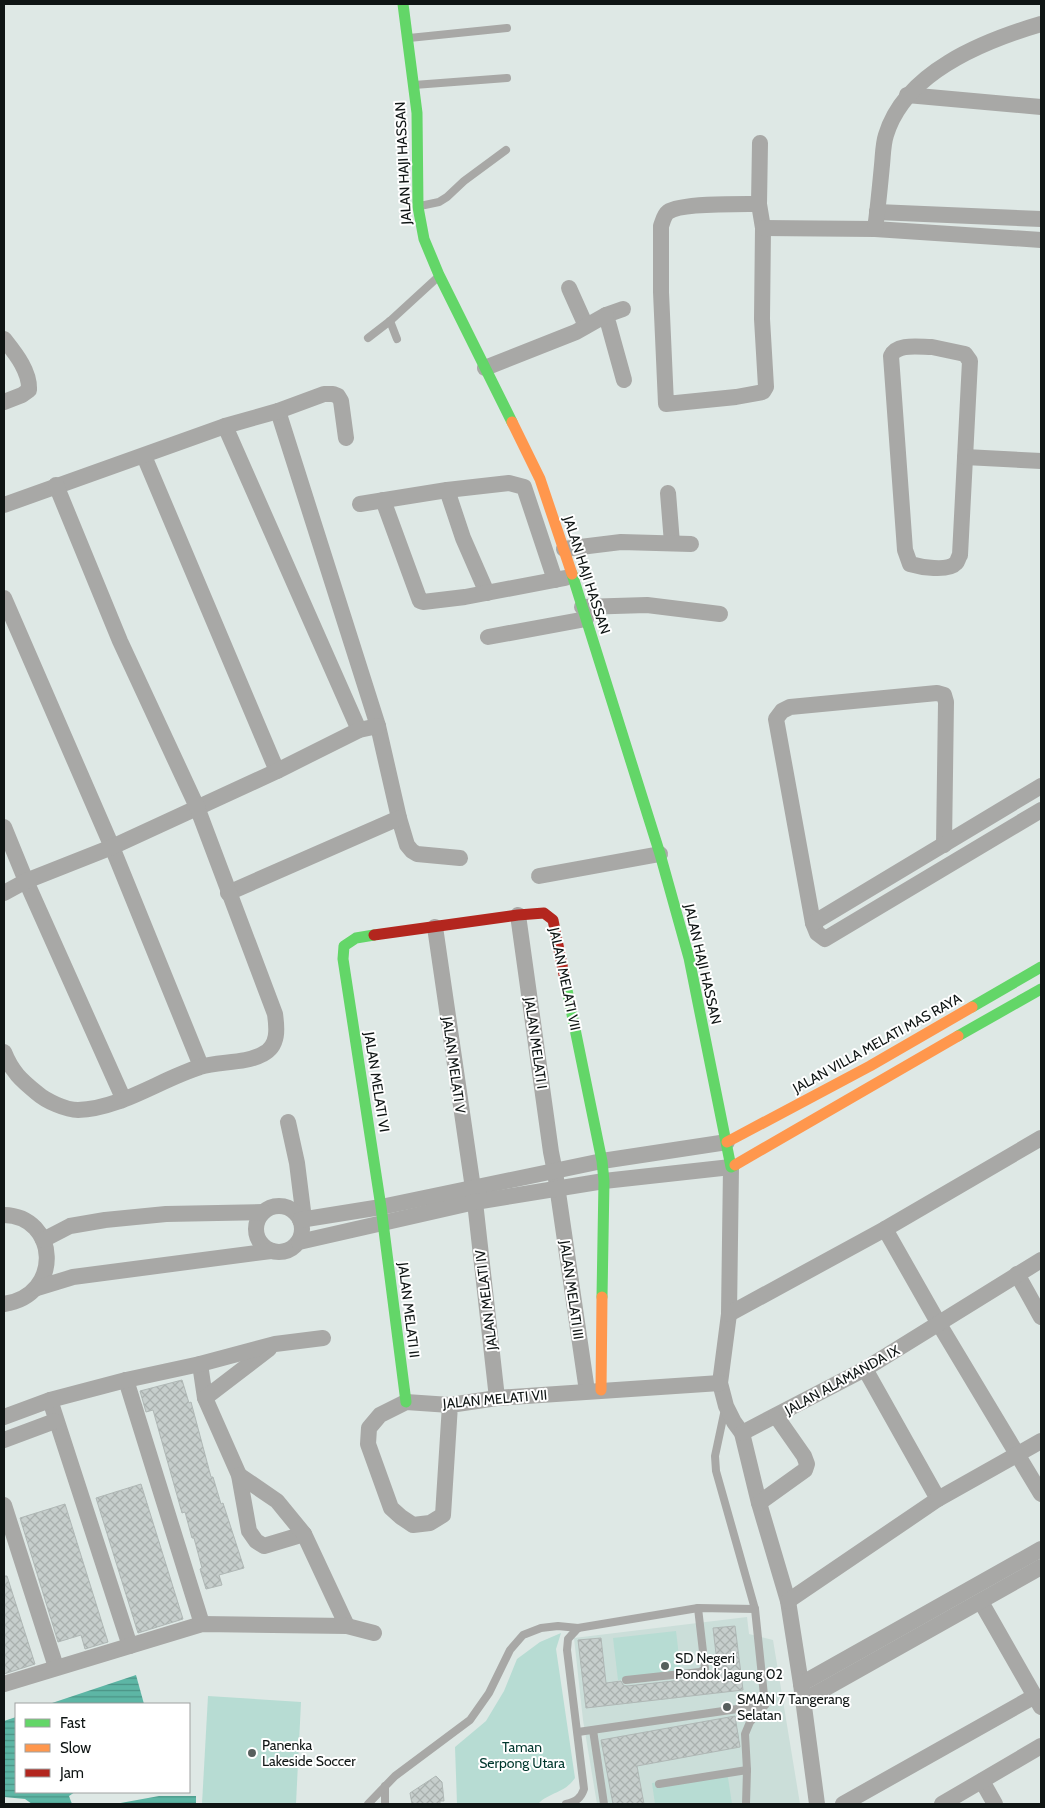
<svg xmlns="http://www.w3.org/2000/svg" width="1045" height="1808" font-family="Cabin,sans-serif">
<defs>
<pattern id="water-rules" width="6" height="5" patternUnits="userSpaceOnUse" patternTransform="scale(1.25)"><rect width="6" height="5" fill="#5db6a5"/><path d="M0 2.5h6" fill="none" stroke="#4b9385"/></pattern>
<pattern id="building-cross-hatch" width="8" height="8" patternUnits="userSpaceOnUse" patternTransform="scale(1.25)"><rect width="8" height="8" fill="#c6cecc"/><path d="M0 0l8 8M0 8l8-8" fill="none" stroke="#a9b0ae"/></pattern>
</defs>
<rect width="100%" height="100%" fill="#dee8e5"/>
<path fill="#cbded9" d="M747,1617l2,17 24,6 27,164h-203l-14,-84 -9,-82z"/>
<g fill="#b7dcd3">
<path d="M676,1631l5,42 -63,7 -5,-42z"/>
<path d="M561,1633l-5,16 19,129c-11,16 -26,14 -37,26h-81l-2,-57 31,-26 18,-30 13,-32 23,-17z"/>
<path d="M208,1696l93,6 -5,102h-94z"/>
<path d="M727,1771l5,33h-77l-3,-21z"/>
</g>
<g fill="url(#water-rules)">
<path d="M136,1675l8,29h-95z"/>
<path d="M16,1717v75h59l-6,4 3,8h-40l-7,-5 -21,-2v-76z"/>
<path d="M159,1796h37v8h-81z"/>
</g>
<g fill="url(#building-cross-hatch)" stroke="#afb7b5">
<path d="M182,1380l7,23 2,-1 20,75h2l8,27 2,-1 21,65 -25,7 3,10 -16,4 -6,-20 2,-1 -8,-30h-2l-7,-26 -3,1 -29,-103 -7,2 -6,-21z"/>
<path d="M141,1484l42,135 -45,14 -42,-135z"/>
<path d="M65,1504l43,138 -23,7 -4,-14 -23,7 -38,-124z"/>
<path d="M4,1576h3l28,88 -31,10z"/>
<path d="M735,1626l8,64 -157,18 -8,-68 23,-2 5,45 15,-2 2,4 4,1 74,-8 9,-7h8l-5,-43z"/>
<path d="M735,1716l5,31 -103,19 7,38h-31l-12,-64z"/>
<path d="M436,1776l6,6 2,19h-4v3h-28l-2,-11z"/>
</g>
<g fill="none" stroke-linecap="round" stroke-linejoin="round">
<g stroke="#a8a8a6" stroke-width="8">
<path d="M409,38l98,-10"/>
<path d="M414,85l93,-7"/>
<path d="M420,206l19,-4 8,-5 17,-16 42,-31"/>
<path d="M390,321l7,18"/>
<path d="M368,338l22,-17 48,-44"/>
<path d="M626,1680l74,-8 5,-3 -7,-61"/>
<path d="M593,1730l11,74"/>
<path d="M578,1732l187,-27 -10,-96 -39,-138 -1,-15 10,-47"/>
<path d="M659,1784l88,-14"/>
<path d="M385,1786v18"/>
<path d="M368,1804l27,-28 75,-56 19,-27 21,-43 13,-15 18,-7 17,-2 20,2"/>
<path d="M566,1804c10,-2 15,-6 18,-15l-17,-139 1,-11 10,-11 120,-20 57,1"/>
<path d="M746,1804l1,-34 -2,-36 5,-12 15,-17"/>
</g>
<g stroke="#a8a8a6" stroke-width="16">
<path d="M907,95l134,12"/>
<path d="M759,204c-17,0 -79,-1 -91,8 -4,3 -5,9 -7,14v66l5,112 70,-7 27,-5 3,-5 -4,-68 1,-91 -4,-24 1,-61"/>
<path d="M877,212l164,7"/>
<path d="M763,228l112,1 166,11"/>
<path d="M875,229c3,-21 5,-43 7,-64 1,-10 1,-21 4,-30 19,-63 97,-94 155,-111"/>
<path d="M569,288l17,38"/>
<path d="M623,309l-17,6 18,65"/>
<path d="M4,339c11,14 26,32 25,51l-7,5 -18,7"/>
<path d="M932,347l33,7 5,7 -10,194c-2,3 -2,6 -4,8 -8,9 -36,4 -46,1l-5,-14 -14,-194c6,-13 28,-9 41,-9z"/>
<path d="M485,368l91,-36 30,-17"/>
<path d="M278,411l100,315 21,92 8,27 5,6 5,3 43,4"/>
<path d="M225,426l134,304"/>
<path d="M144,456l133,315"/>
<path d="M965,457l76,4"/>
<path d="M447,490l16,48 24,55"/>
<path d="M668,493l4,50"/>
<path d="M383,500l37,101 3,1 42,-5 100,-19"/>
<path d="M360,504l87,-14 62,-7 15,4 31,93"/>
<path d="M4,505l221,-79 53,-15 46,-17h9l5,2 3,5 5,37"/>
<path d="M564,549l57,-7 70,2"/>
<path d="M4,598l108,249 89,219"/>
<path d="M582,607l65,-2 73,9"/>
<path d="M488,637l98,-18"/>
<path d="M4,827l22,54 97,217"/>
<path d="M944,845l2,-143 -2,-7 -7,-2 -147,14 -8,4 -6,8 37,204 4,10 8,6 216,-129"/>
<path d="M539,876l121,-22"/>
<path d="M4,893l22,-12 86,-34 165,-76 82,-41 19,-4"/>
<path d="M228,893l171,-75"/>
<path d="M518,915l33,237 4,20 32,219"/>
<path d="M813,923l228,-137"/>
<path d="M435,927l40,275 22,196"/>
<path d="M4,1052c8,20 17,28 33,41 9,8 29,17 41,17 42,-1 83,-31 122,-43 18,-6 45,-3 63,-13 16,-8 14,-26 12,-40l-78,-207 -77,-166 -64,-156"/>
<path d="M288,1122l9,41 7,56"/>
<circle cx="279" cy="1229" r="23"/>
<path d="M4,1215c54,1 60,80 0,89"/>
<path d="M300,1220l81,-13 221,-46 125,-19"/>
<path d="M885,1229l54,95 102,170"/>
<path d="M43,1240l27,-14 35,-6 61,-6 97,-2"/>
<path d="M299,1242l176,-40 129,-21 127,-14 -2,147 -9,69 6,23 8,16 8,11 17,70 29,98 13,83 16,120"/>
<path d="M1017,1274l24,43"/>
<path d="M37,1288l36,-11 198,-26"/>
<path d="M729,1314l156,-85 156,-91"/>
<path d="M200,1364l5,34 34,77 10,56 7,10 8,5 40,-12"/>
<path d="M865,1369l73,130"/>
<path d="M126,1380l76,244"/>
<path d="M205,1398l64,-49"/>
<path d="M50,1400l80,246"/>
<path d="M450,1405l-7,110 -13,8 -17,2 -12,-8 -10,-9 -23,-64 1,-16 11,-13 26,-13 44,3 47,-7 223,-15"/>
<path d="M4,1417l46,-17 76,-20 74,-16 75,-20 48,-6"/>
<path d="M742,1433l123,-64 176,-109"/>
<path d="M4,1440l51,-19"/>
<path d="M239,1475l38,26 27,33 43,92"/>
<path d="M759,1503l46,-33 2,-6 -3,-8 -28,-40"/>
<path d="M4,1505l52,162"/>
<path d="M788,1601l150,-102 103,-58"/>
<path d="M981,1602l60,105"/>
<path d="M4,1684l198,-60 145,2 27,7"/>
<path d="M801,1684l240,-135"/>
<path d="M803,1701l238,-134"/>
<path d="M982,1781l13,23"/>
<path d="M843,1804l192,-108"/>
<path d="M942,1804l99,-58"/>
</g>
<g stroke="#63d668" stroke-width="11">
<path d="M403,4l14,109 1,94 6,32 15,36 73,147"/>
<path d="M572,574l88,280 29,104 42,209 4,-2"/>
<path d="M374,935l-18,3 -12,8 -1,13 38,248 25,195"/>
<path d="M565,980l37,181 2,20 -2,116"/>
<path d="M972,1007l69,-40"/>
<path d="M958,1036l83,-47"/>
</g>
<g stroke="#ff974d" stroke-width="11">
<path d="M512,422l28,57 32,95"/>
<path d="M727,1142l143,-76 102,-59"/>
<path d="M735,1165l223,-129"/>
<path d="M601,1390l1,-93"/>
</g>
<path stroke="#b3261e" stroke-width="11" d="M374,935l144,-20 26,-2 9,7 12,60"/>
</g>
<g fill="#575f5d" stroke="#fff" stroke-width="2">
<circle cx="665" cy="1666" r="5"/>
<circle cx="727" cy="1707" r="5"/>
<circle cx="252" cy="1753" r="5"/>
</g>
<g text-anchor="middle" stroke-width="4" stroke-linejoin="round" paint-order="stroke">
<g font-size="14" fill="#0f1514" stroke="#fff">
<text transform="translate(403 163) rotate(-93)" y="5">JALAN HAJI HASSAN</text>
<text transform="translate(587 575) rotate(72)" y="5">JALAN HAJI HASSAN</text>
<text transform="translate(703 964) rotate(77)" y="5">JALAN HAJI HASSAN</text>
<text transform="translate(565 979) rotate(78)" y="5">JALAN MELATI VII</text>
<text transform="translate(536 1043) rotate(82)" y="5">JALAN MELATI I</text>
<text transform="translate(877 1043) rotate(-29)" y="5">JALAN VILLA MELATI MAS RAYA</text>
<text transform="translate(454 1065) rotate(82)" y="5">JALAN MELATI V</text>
<text transform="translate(377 1082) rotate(81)" y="5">JALAN MELATI VI</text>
<text transform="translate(572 1290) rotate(82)" y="5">JALAN MELATI III</text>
<text transform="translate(486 1300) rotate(-97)" y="5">JALAN MELATI IV</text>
<text transform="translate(409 1310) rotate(83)" y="5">JALAN MELATI II</text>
<text transform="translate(842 1380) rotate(-29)" y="5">JALAN ALAMANDA IX</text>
<text transform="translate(495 1399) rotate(-5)" y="5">JALAN MELATI VII</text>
</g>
<g font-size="14" fill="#0f1514" stroke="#fff" text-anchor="start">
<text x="675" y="1663">SD Negeri<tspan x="675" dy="16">Pondok Jagung 02</tspan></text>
<text x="737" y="1704">SMAN 7 Tangerang<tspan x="737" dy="16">Selatan</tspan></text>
<text x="262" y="1750">Panenka<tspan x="262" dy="16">Lakeside Soccer</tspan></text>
</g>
<g font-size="14" fill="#00372d" stroke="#fff">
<text x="522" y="1752">Taman<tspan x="522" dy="16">Serpong Utara</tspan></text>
</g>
</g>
<rect width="1045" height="1808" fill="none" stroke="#0f1514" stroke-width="10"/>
<rect x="15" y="1703" width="175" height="90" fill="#ffffff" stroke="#9fa1a1"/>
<rect x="25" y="1719" width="25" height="8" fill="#63d668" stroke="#9fa1a1"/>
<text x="60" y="1728" font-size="15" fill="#0f1514">Fast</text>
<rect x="25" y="1744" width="25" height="8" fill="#ff974d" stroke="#9fa1a1"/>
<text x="60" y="1753" font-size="15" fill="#0f1514">Slow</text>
<rect x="25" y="1769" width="25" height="8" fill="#b3261e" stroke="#9fa1a1"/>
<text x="60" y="1778" font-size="15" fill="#0f1514">Jam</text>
</svg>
